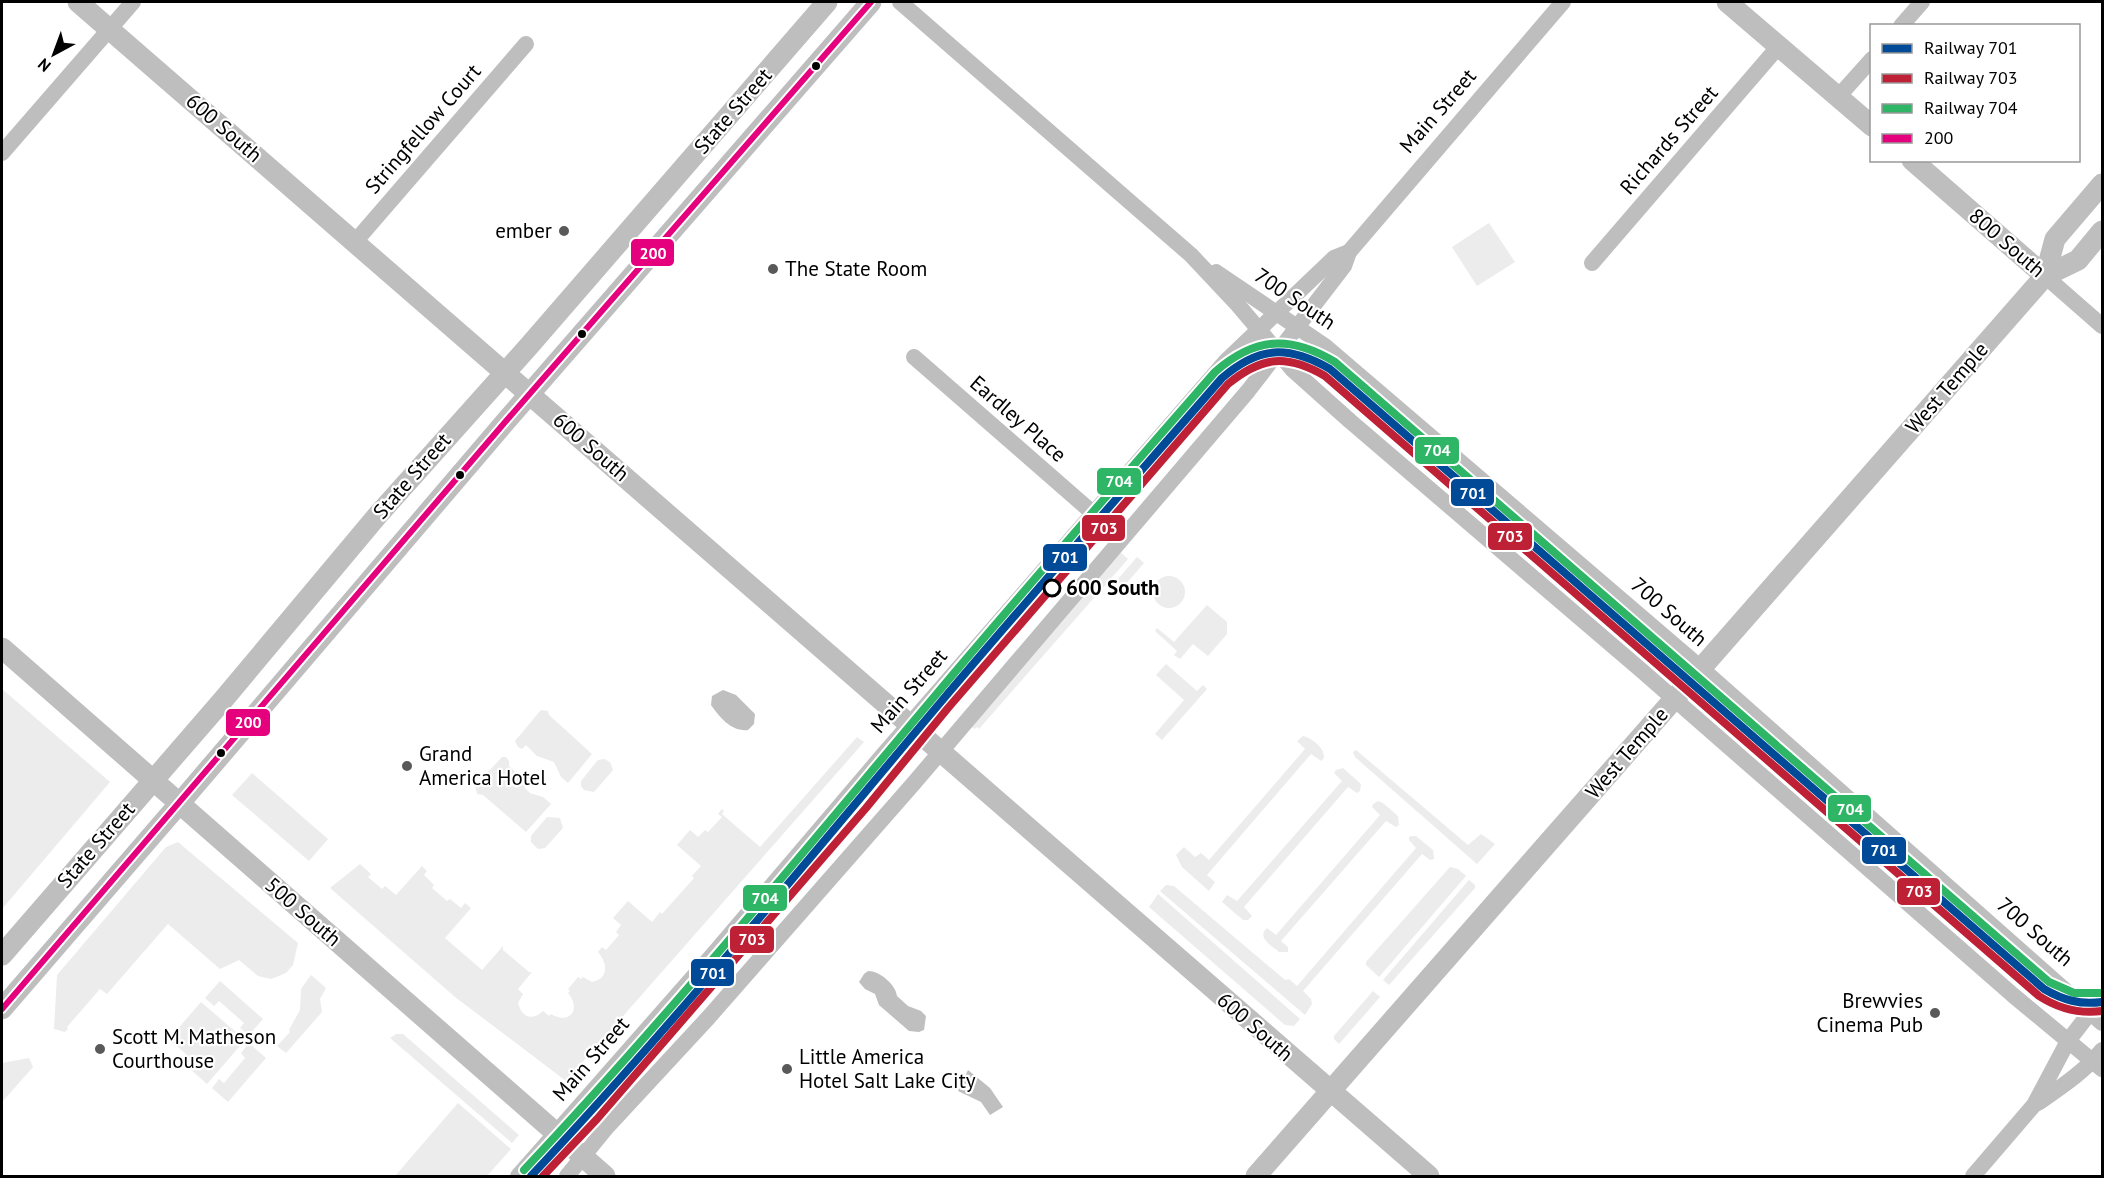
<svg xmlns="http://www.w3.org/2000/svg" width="2104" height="1178" font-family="'PT Sans',sans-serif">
<rect width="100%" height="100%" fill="#fff"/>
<g fill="#ececec">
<path d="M1489,223l26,39 -38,24 -25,-39z"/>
<path d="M1119,551l9,8 -149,170 -2,-2 -2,2 -3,-2z"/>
<path d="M1137,557l7,6 -26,30 -7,-6z"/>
<circle cx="1169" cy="592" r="16"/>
<path d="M1207,605l20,17v12l-19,22 -15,-12 -13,15 -6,-4 3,-4 -22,-20 2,-3 17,14z"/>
<path d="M1166,664l31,27 6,-6 4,4 -45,51 -7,-6 29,-34 -28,-25z"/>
<path d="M2,689l108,93 -108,127z"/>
<path d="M541,710l7,1 1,4 43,39 -24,29 -7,-6 -7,-15 -17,-6 -11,-11 -4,4 -4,-2 -3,-6z"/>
<path d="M1303,736c9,2 22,12 21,22l-3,3 -10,-7 -104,121 8,7 -6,9 -27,-24 -6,-12 8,-8 11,10 6,-4 8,7 96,-111 -8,-8z"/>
<path d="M857,737l7,5 -298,339 -111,-84 -125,-109 30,-24 11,10 -3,3 14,12 3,-3 11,9 26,-29 5,5 -3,4 10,10 -2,3 15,13 3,-2 11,9 4,-5 6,5 -26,30 37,32 21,-24v4l26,22h3l-14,17 5,5 -5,9c4,15 14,18 25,8l6,5 2,-2c18,11 31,-4 17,-21l2,-2 -2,-2 10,-12 3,2 2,-2 9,5c19,-4 14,-21 6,-30l4,-5 4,3 13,-15 -3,-3 5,-7 -8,-7 15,-17 24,21 8,-10 2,2 32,-36 -2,-2 9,-10 -24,-21 13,-15 8,7 7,-7 3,2 14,-15 -4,-3 4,-5 2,2 -2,3 38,33z"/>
<path d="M1356,750l112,95 13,-11 14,10 -18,20 -122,-107 -2,-5z"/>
<path d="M502,757h4l3,4v5l12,11 4,11 5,5 13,4 8,7 -25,28 -43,-37 -6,-1 -2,-8z"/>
<path d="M604,759l6,3 3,8 -19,22 -10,-2 -3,-4v-5l17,-21z"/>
<path d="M1343,768l18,16 -1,7 -3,2 -9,-6 -104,120 8,9 -4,4h-5l-21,-18 5,-7 10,6 105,-120 -8,-8 2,-3z"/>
<path d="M252,773l76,66 -19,22 -77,-66z"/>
<path d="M1378,801l5,2 15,13 1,9 -3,2 -10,-6 -105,120 7,6v5h-9c-7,-6 -23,-15 -12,-24l9,7 104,-120 -8,-8 1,-3z"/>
<path d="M547,817l13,1 3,10 -18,20 -7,1 -7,-7v-6z"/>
<path d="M1412,836h4l17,14 1,9 -4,1 -8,-6 -119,137 8,8 1,5 -7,11 -145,-124 6,-6 8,1 111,94 4,-1 8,7 119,-138 -7,-8v-3z"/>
<path d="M178,842l120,101 -5,22 -7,8 -15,6 -13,-3 -19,-16 -19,9 -52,-45 -61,70 -7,-5 -33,38 1,2 -3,3 -11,-3 3,-54 109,-128z"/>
<path d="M1450,867l8,2 8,7 -87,101 -13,-12v-3z"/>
<path d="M1469,880l6,5v3l-86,97 -6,-5z"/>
<path d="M1158,894l142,125 -6,7 -9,-1 -136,-118z"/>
<path d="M311,975l15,13 -6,11 2,13 -36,41 -9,-7 13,-14 -1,-2 11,-20 1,-21z"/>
<path d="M220,981l43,38 -14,16 -9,-7 4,-5 -25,-22 -5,5 -9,-8z"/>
<path d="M1373,991l7,6 -41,47 -5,-5v-3z"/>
<path d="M201,1002l44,38 -38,44 -26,-23 5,-7 -17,-15z"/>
<path d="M396,1034h7l116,101 -7,8 -122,-105z"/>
<path d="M249,1043l17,15 -38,44 -16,-14 7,-9 5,4 21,-25 -4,-5z"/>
<path d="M29,1058l4,9 -31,35v-39z"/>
<path d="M458,1103l53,46 -24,27h-92z"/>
</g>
<g fill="#bfbfbf">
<path d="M723,690l13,5 19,19 -1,10 -6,6c-16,2 -28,-12 -37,-25l1,-9z"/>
<path d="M868,971c12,0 28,14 29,25l11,10 13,5 5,5 -2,14 -5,2 -10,-1 -30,-26 -4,-11 -10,-5 -6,-7 5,-8z"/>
<path d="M968,1070l22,18 13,19 -13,8 -9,-13 -23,-11z"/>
</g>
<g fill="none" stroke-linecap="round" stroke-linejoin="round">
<g stroke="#bebebe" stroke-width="16">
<path d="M900,2l291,253 47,50 55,65 57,51 291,249 373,326 88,73"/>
<path d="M1901,26l21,-24"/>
<path d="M1838,97l34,-38"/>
<path d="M2,153l131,-151"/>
<path d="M354,243l172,-199"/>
<path d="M1592,263l187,-217"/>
<path d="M1216,272l109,74 376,322 401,355"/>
<path d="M2045,276l57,50"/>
<path d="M914,357l180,157"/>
<path d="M2038,1103c23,-16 46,-31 64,-53"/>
<path d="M518,1176l198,-225 167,-196 343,-394 108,-103 15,-6"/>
<path d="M567,1176l40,-49 101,-109 206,-235 334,-392 96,-125 5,-14 214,-250"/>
<path d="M1973,1176l61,-71 34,-64 34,-44"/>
</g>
<g stroke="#bebebe" stroke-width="21">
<path d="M78,2l1351,1174"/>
<path d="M1727,2l145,124"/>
<path d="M1912,160l133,116"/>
<path d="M2045,276l10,-37 47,-55"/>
<path d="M2,648l603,528"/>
<path d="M2,955l221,-255 154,-184 152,-170 298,-344"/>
<path d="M2,1009l177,-205 327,-383 365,-419"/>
<path d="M1256,1176l789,-900 33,-16 24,-29"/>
</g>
<defs>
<path id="bus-1" d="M2,1009l504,-588 365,-419"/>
</defs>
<use href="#bus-1" stroke="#fff" stroke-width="10"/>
<use href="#bus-1" stroke="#e5007d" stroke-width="6"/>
<defs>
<path id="rail-1" d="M531,1176c143,-152 275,-314 409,-473 93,-110 188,-217 282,-325 37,-32 66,-33 108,-9l714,620c19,11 36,16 58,13"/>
<path id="rail-2" d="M543,1176l54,-57 269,-311 82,-100 280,-324c34,-28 59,-30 97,-8l714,620c20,13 40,18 63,15"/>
<path id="rail-3" d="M524,1170c143,-152 276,-314 410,-473 92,-110 187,-217 281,-325 40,-35 75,-37 120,-10l714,620 25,11h27"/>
</defs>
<use href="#rail-1" stroke="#fff" stroke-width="12"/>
<use href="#rail-2" stroke="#fff" stroke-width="12"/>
<use href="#rail-3" stroke="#fff" stroke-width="12"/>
<use href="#rail-1" stroke="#004a97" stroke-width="8"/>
<use href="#rail-2" stroke="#be2036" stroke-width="8"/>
<use href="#rail-3" stroke="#2eb566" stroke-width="8"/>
</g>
<g fill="#000" stroke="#fff" stroke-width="2">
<circle cx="816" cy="66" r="5"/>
<circle cx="582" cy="334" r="5"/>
<circle cx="460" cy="475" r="5"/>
<circle cx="221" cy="753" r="5"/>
</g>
<g fill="#595959" stroke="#fff" stroke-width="2">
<circle cx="564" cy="231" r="6"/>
<circle cx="773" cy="269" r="6"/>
<circle cx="407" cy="766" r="6"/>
<circle cx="1935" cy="1013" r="6"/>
<circle cx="100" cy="1049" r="6"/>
<circle cx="787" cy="1069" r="6"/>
</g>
<circle fill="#fff" stroke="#000" stroke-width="3" cx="1052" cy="588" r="8"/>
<g text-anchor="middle" stroke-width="4.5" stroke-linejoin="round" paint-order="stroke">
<g font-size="21" fill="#000" stroke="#fff">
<text transform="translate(733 111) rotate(-49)" y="7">State Street</text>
<text transform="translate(1438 111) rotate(-49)" y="7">Main Street</text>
<text transform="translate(224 128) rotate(41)" y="7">600 South</text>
<text transform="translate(423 129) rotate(-49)" y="7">Stringfellow Court</text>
<text transform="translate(1669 140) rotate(-49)" y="7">Richards Street</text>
<text transform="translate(2007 243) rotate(41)" y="7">800 South</text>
<text transform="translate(1295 299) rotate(34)" y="7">700 South</text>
<text transform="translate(1947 388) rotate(-49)" y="7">West Temple</text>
<text transform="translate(1018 419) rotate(41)" y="7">Eardley Place</text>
<text transform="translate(591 447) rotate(41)" y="7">600 South</text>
<text transform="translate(412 476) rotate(-49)" y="7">State Street</text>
<text transform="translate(1669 612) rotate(41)" y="7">700 South</text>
<text transform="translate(909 691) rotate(-49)" y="7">Main Street</text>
<text transform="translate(1627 753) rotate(-49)" y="7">West Temple</text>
<text transform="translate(96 845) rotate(-49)" y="7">State Street</text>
<text transform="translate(303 912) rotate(41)" y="7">500 South</text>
<text transform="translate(2035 932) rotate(41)" y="7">700 South</text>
<text transform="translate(1255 1027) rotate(41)" y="7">600 South</text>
<text transform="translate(591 1059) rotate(-49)" y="7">Main Street</text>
</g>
<g font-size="21" fill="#000" stroke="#fff" text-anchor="start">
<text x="552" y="238" text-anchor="end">ember</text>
<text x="785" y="276">The State Room</text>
<text x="419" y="761">Grand<tspan x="419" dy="24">America Hotel</tspan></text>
<text x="1923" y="1008" text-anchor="end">Brewvies<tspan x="1923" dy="24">Cinema Pub</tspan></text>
<text x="112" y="1044">Scott M. Matheson<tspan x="112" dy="24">Courthouse</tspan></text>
<text x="799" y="1064">Little America<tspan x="799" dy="24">Hotel Salt Lake City</tspan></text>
</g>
<g font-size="21" font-weight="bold" fill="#000" stroke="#fff" text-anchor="start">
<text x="1066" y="595">600 South</text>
</g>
</g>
<g stroke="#fff" stroke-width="2">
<rect x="630" y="238" width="45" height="29" rx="6" fill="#e5007d"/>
<rect x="1414" y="436" width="46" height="29" rx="6" fill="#2eb566"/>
<rect x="1096" y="467" width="46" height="29" rx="6" fill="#2eb566"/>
<rect x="1450" y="478" width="45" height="29" rx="6" fill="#004a97"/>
<rect x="1081" y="514" width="45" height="28" rx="6" fill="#be2036"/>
<rect x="1487" y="522" width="46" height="29" rx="6" fill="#be2036"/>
<rect x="1042" y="543" width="46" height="29" rx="6" fill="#004a97"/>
<rect x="225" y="708" width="46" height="29" rx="6" fill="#e5007d"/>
<rect x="1827" y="794" width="45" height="29" rx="6" fill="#2eb566"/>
<rect x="1861" y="836" width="46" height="29" rx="6" fill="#004a97"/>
<rect x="1896" y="877" width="45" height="29" rx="6" fill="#be2036"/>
<rect x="742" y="884" width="46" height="28" rx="6" fill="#2eb566"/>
<rect x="729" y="925" width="46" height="29" rx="6" fill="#be2036"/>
<rect x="690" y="958" width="45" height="29" rx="6" fill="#004a97"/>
</g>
<g font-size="16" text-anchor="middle" font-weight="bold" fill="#fff">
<text x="653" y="259">200</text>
<text x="1437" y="456">704</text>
<text x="1119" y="487">704</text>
<text x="1473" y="499">701</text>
<text x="1104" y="534">703</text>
<text x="1510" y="542">703</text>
<text x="1065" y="563">701</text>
<text x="248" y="728">200</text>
<text x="1850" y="815">704</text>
<text x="1884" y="856">701</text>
<text x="1919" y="897">703</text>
<text x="765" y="904">704</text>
<text x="752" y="945">703</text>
<text x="713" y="979">701</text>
</g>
<rect width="2104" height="1178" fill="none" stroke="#000000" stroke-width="6"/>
<rect x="1870" y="24" width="210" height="138" fill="#ffffff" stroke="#999999" stroke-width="1.5"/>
<rect x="1882" y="44" width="30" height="9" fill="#004a97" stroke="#999999" stroke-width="1.5"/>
<text x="1924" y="54" font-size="18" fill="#000000">Railway 701</text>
<rect x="1882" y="74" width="30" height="9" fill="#be2036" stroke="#999999" stroke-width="1.5"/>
<text x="1924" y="84" font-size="18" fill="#000000">Railway 703</text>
<rect x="1882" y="104" width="30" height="9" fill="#2eb566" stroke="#999999" stroke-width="1.5"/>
<text x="1924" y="114" font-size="18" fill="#000000">Railway 704</text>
<rect x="1882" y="134" width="30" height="9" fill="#e5007d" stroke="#999999" stroke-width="1.5"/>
<text x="1924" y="144" font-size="18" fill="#000000">200</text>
<g transform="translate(54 54) rotate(221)" stroke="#ffffff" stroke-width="4.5" paint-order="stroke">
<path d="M0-4.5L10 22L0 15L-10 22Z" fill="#000000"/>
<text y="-9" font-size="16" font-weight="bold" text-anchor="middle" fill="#000000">N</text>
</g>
</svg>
